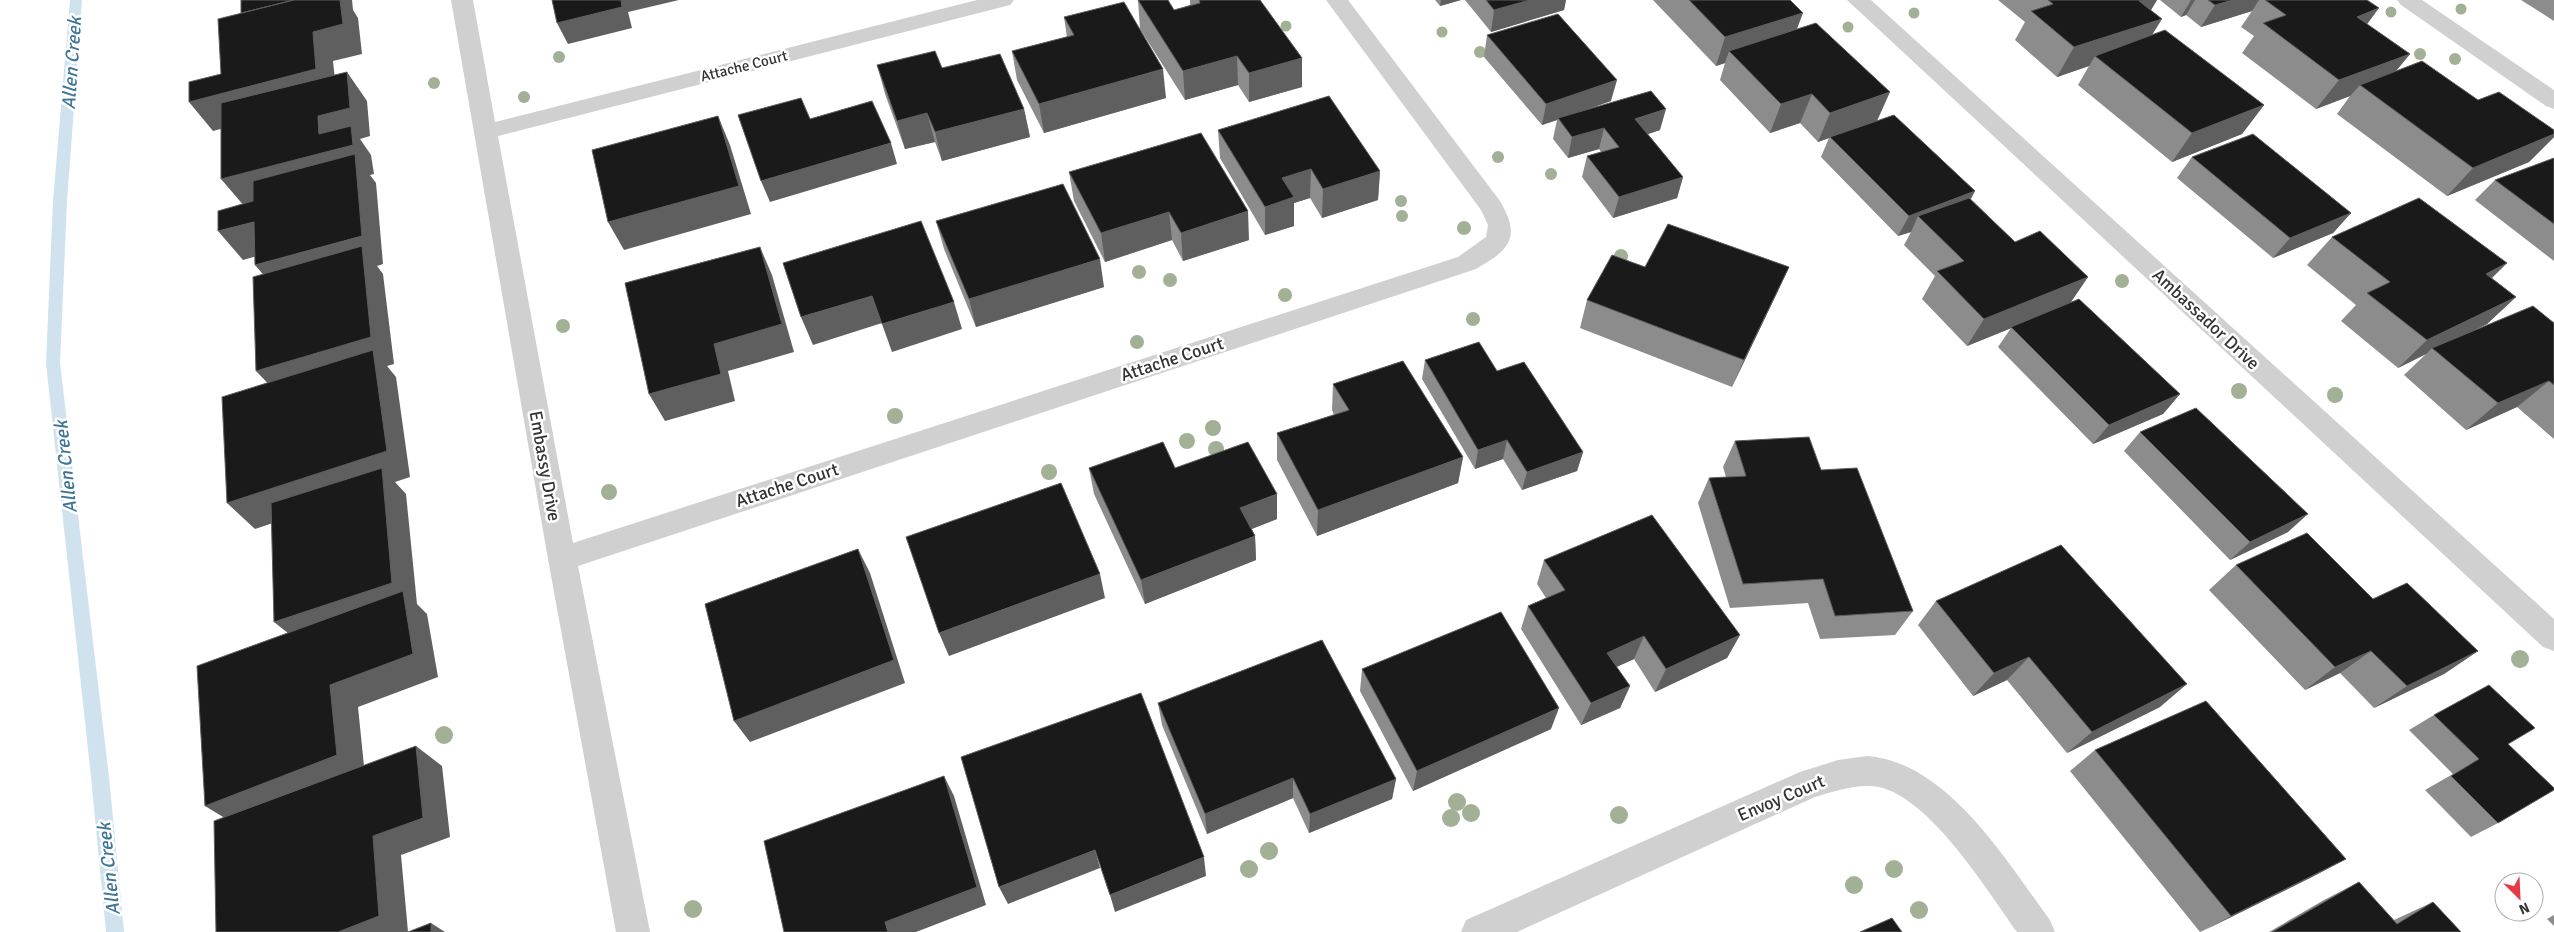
<svg xmlns="http://www.w3.org/2000/svg" width="2554" height="932" font-family="Signika,sans-serif">
<rect width="100%" height="100%" fill="#fff"/>
<g fill="none" stroke-linecap="round" stroke-linejoin="round">
<path fill="#cfe2ee" fill-rule="evenodd" d="M70,0h12l-15,201 -7,162 49,414 15,155h-18l-15,-155 -45,-414 7,-162z"/>
<g fill="#d0d0d0" fill-rule="evenodd">
<path d="M451,0h22l22,122 482,-122h37l-4,5 -512,131 75,407 885,-286 28,-20 2,-12 -7,-15 -155,-210h22l152,201c22,37 9,49 -24,68l-898,297 72,366h-34l-68,-373z"/>
<path d="M1847,0h24l683,619v32l-11,-4z"/>
<path d="M2397,0h25l132,90v19l-8,-3 -145,-101z"/>
<path d="M1867,756c81,6 139,105 183,164l5,12h-38c-30,-42 -83,-128 -134,-144 -22,-6 -47,3 -68,9l-298,135h-56l5,-12 334,-148 38,-12z"/>
</g>
</g>
<g fill="#a2b095">
<circle cx="2461" cy="9" r="5.5"/>
<circle cx="2391" cy="12" r="5.5"/>
<circle cx="1914" cy="13" r="5.5"/>
<circle cx="1286" cy="26" r="5.5"/>
<circle cx="1848" cy="27" r="5.5"/>
<circle cx="1442" cy="32" r="5.5"/>
<circle cx="1480" cy="52" r="6"/>
<circle cx="2420" cy="54" r="6"/>
<circle cx="559" cy="57" r="6"/>
<circle cx="2455" cy="59" r="6"/>
<circle cx="434" cy="83" r="6"/>
<circle cx="524" cy="97" r="6"/>
<circle cx="1498" cy="157" r="6"/>
<circle cx="1551" cy="174" r="6"/>
<circle cx="1401" cy="201" r="6"/>
<circle cx="1402" cy="216" r="6"/>
<circle cx="1464" cy="228" r="7"/>
<circle cx="1621" cy="256" r="7"/>
<circle cx="1139" cy="272" r="7"/>
<circle cx="1170" cy="280" r="7"/>
<circle cx="2122" cy="281" r="7"/>
<circle cx="1285" cy="295" r="7"/>
<circle cx="1473" cy="319" r="7"/>
<circle cx="563" cy="326" r="7"/>
<circle cx="1137" cy="342" r="7"/>
<circle cx="2239" cy="391" r="8"/>
<circle cx="2335" cy="395" r="8"/>
<circle cx="895" cy="416" r="8"/>
<circle cx="1213" cy="428" r="8"/>
<circle cx="1187" cy="441" r="8"/>
<circle cx="1216" cy="449" r="8"/>
<circle cx="1049" cy="472" r="8"/>
<circle cx="609" cy="492" r="8"/>
<circle cx="2520" cy="659" r="9"/>
<circle cx="444" cy="735" r="9"/>
<circle cx="1457" cy="802" r="9"/>
<circle cx="1471" cy="813" r="9"/>
<circle cx="1619" cy="815" r="9"/>
<circle cx="1451" cy="818" r="9"/>
<circle cx="1269" cy="851" r="9"/>
<circle cx="1249" cy="869" r="9"/>
<circle cx="1894" cy="869" r="9"/>
<circle cx="1854" cy="885" r="9"/>
<circle cx="693" cy="909" r="9"/>
<circle cx="1919" cy="910" r="9"/>
</g>
<g fill="#8c8c8c">
<path d="M1138,0l36,10 16,-5v-5h70l42,87 -53,15 -11,-17 -53,15 -45,-71z"/>
<path d="M1435,0h26l-21,6z"/>
<path d="M1465,0h101l-2,10 -73,22z"/>
<path d="M1653,0h137l7,29 80,91 98,71 -4,8 44,43 73,35 -18,26 110,91 -17,20 -70,30 -95,-97 13,-19 -44,18 -45,-47 13,-23 -31,-31 7,-13 -13,4 -77,-79 8,-19 -11,4 -18,-19 -30,10 -50,-53 5,-17 -9,3z"/>
<path d="M1998,0h159l-6,10 1,25 112,70 -22,29 -70,28 -94,-77 11,-19 -32,11 -42,-37 10,-18z"/>
<path d="M2160,0h207v24l43,30 -14,17 82,29 76,30v7l-25,25 -82,34 -110,-82 13,-18 -34,13 -74,-56 12,-17 -13,-9 11,-16 -51,16 -15,-12 -5,2z"/>
<path d="M2521,0h33v21z"/>
<path d="M1064,17l102,81 -122,35 -27,-53 -5,-29 55,-14z"/>
<path d="M1487,35l124,66 -14,5 63,24 -12,4 35,43 -6,21 -64,20 -31,-41 5,-21 14,-4 -2,-3 -31,9 -15,-19 4,-19 -15,5 -58,-68z"/>
<path d="M877,65l65,3 82,41 6,28 -88,24 -7,-19 -30,7 -20,-55z"/>
<path d="M1218,130l162,41 -2,29 -56,18 -12,-20 -16,5v23l-29,9 -45,-77z"/>
<path d="M2192,157l159,56 -18,20 -60,25 -96,-80z"/>
<path d="M2554,158v103l-79,-61 20,-20z"/>
<path d="M1069,172l180,68 -66,21 -11,-21 -67,22 -31,-61z"/>
<path d="M936,221l168,66 -128,40 -32,-78z"/>
<path d="M2332,237l175,26 -15,15 24,19 -29,27 -18,9 85,-10v116l-37,-32 -51,23 -62,-55 22,-21 -28,14 -57,-47 15,-16 -49,-40z"/>
<path d="M1645,267h144l-13,28 -44,92 -152,-59 7,-28z"/>
<path d="M1425,360l72,11 86,81 -6,19 -55,19 -19,-31 -28,10 -53,-90z"/>
<path d="M1333,384l130,73 -5,26 -141,53 -40,-76v-27l57,-18 -2,-5z"/>
<path d="M2140,432l148,100 -58,28 -106,-109z"/>
<path d="M1735,441l86,29 92,141 -18,24 -75,4 -12,-36 -78,5 -32,-105 11,-25 17,-1 -3,-10z"/>
<path d="M1089,468h86l102,51 -25,10 3,7 1,24 -111,44 -51,-110z"/>
<path d="M1544,560l196,75 -13,23 -72,34 -21,-33 -18,8 14,19 -10,22 -39,17 -60,-96 7,-23 18,-8 -9,-14z"/>
<path d="M2236,565l137,34 105,52 -34,23 -70,34 -34,-35 -35,17 -96,-100z"/>
<path d="M1936,601l224,106 -93,46 -60,-73 -34,16 -55,-71z"/>
<path d="M1362,669l189,60 -138,62 -53,-100z"/>
<path d="M1158,703l238,76 -4,20 -83,34 -16,-35 -86,36 -45,-109z"/>
<path d="M2434,715l74,29 -10,79 -27,14 -46,-47 28,-16 -44,-44z"/>
<path d="M2095,750l251,109 -34,18 -112,55 -130,-161z"/>
<path d="M2359,882l35,38 39,-18 28,30h-192l55,-32z"/>
<path d="M2554,915v11l-7,-7z"/>
</g>
<g fill="#5f5f5f">
<path d="M295,0h57l1,10 5,8 4,36 -29,7 4,37 -124,33 -24,-29 124,-70z"/>
<path d="M621,0h58l-51,12 4,16 -64,16 -11,-21z"/>
<path d="M1441,0h20l-21,6z"/>
<path d="M1530,0h36l-2,10 -73,22 3,-22z"/>
<path d="M2143,0h14l-14,23 -4,-22z"/>
<path d="M2191,0h4l-9,15 -5,2z"/>
<path d="M2233,0h26l-7,11 -51,16 14,-22z"/>
<path d="M2379,8l-22,30v-21z"/>
<path d="M1803,13l-11,29 -63,9 -4,12 -9,3 9,-29z"/>
<path d="M2162,19l-18,29 -49,8 -6,10 -32,11 17,-30z"/>
<path d="M2410,54l-24,29 -26,2 -10,11 -34,13 23,-29z"/>
<path d="M1237,56l1,29 -53,15 -2,-29z"/>
<path d="M1302,58v29l-53,15v-29z"/>
<path d="M1163,69l3,29 -122,35 -5,-29z"/>
<path d="M347,72l20,29 3,35 -10,3 11,16 3,19 -4,1 6,8 7,81 -6,2 6,8 11,90 -7,2 9,11 14,100 -15,5 11,12 11,110 10,10 11,63 -80,30 7,69 -127,50 -33,-20 98,-161 -29,-23 110,-136 -129,43 -28,-26 55,-105 -26,-27 23,-78 -24,-28 107,-29 -117,-29 -24,-28 98,-45 -1,-18z"/>
<path d="M1617,80l-6,21 -52,18 -1,-1 -1,2 -15,5 4,-21z"/>
<path d="M1890,92l-13,29 -47,16 -1,1 -11,4 12,-29z"/>
<path d="M1812,94l-12,29 -30,10 11,-29z"/>
<path d="M2264,105l-22,29 -70,28 20,-29z"/>
<path d="M1024,109l6,28 -88,24 -7,-29z"/>
<path d="M1666,109l-6,21 -30,10 5,-21z"/>
<path d="M927,113l8,29 -30,7 -8,-28z"/>
<path d="M718,116l12,29 21,69 -127,36 -16,-28z"/>
<path d="M1604,128l-5,21 -31,9 4,-21z"/>
<path d="M2554,134v3l-25,25 -82,34 26,-28z"/>
<path d="M891,143l6,21 -127,38 -9,-21z"/>
<path d="M1311,169l-1,29 -16,5v23l-29,9v-28l17,-29z"/>
<path d="M1380,171l-2,29 -56,18 1,-29z"/>
<path d="M1683,177l-6,21 -64,20 6,-21z"/>
<path d="M1975,191l-12,21 -45,4 -7,16 -13,4 11,-20z"/>
<path d="M1248,211l1,29 -66,21 -2,-28z"/>
<path d="M1169,212l3,28 -67,22 -4,-29z"/>
<path d="M2351,213l-18,20 -60,25 17,-20z"/>
<path d="M254,222l24,28 -35,10 -25,-29z"/>
<path d="M760,247l12,28 22,77 -66,19 7,30 -70,20 -16,-27 65,-50z"/>
<path d="M1100,259l4,28 -128,40 -7,-28z"/>
<path d="M2507,263l-29,28 8,-17z"/>
<path d="M1789,267l-13,28 -44,92 12,-27z"/>
<path d="M2088,277l-19,28 -102,41 17,-27z"/>
<path d="M872,296l10,27 -69,22 -12,-28z"/>
<path d="M2516,297l-29,27 -53,26 -2,-2 -6,6 -28,14 29,-28z"/>
<path d="M954,302l8,27 -70,23 -10,-28z"/>
<path d="M2549,381l-32,26 -51,23 32,-27z"/>
<path d="M2180,394l-17,20 -70,30 16,-19z"/>
<path d="M1507,440l-4,19 -28,10 3,-19z"/>
<path d="M1583,452l-6,19 -55,19 5,-18z"/>
<path d="M1463,457l-5,26 -141,53 1,-26z"/>
<path d="M1277,494v25l-36,14 -1,-25z"/>
<path d="M2308,514l-20,18 -58,28 20,-18z"/>
<path d="M1255,536l1,24 -111,44 -4,-24z"/>
<path d="M858,549l12,24 35,110 -155,59 -16,-21z"/>
<path d="M1100,574l5,24 -156,58 -10,-23z"/>
<path d="M1740,635l-13,23 -72,34 11,-23z"/>
<path d="M1644,636l-10,23 -37,17 10,-23z"/>
<path d="M2371,651l-31,22 -35,17 30,-23z"/>
<path d="M2478,651l-34,23 -70,34 33,-22z"/>
<path d="M2029,657l-22,23 -34,16 21,-23z"/>
<path d="M2187,684l-27,23 -93,46 25,-21z"/>
<path d="M1630,686l-10,22 -39,17 10,-22z"/>
<path d="M1559,708l-8,21 -138,62 4,-20z"/>
<path d="M416,746l26,20 8,71 -49,18 7,77h-70l35,-96z"/>
<path d="M944,776l10,20 32,109 -70,27h-28l-3,-10z"/>
<path d="M1293,778v20l-86,36 -2,-20z"/>
<path d="M1396,779l-4,20 -83,34 1,-19z"/>
<path d="M1095,850l5,18 -92,36 -9,-17z"/>
<path d="M1204,857l2,19 -91,36 -5,-17z"/>
<path d="M2346,859l-34,18 -111,55 30,-16z"/>
<path d="M431,923l14,9h-14z"/>
</g>
<g fill="#1a1a1a" stroke="#5f5f5f">
<path d="M241,0h53l-53,13z"/>
<path d="M294,0h46l3,24 -30,8 3,37 -127,33v-20l32,-8 -3,-55z"/>
<path d="M552,0h69l1,7 -65,16z"/>
<path d="M1138,0h30l6,10 26,-7 -1,-3h61l42,58 -53,15 -12,-17 -54,15z"/>
<path d="M1486,0h44l-36,10z"/>
<path d="M1689,0h101l13,13 -78,24z"/>
<path d="M2048,0h95l-4,1 23,18 -88,28 -43,-36 22,-7z"/>
<path d="M2208,0h25l-18,5z"/>
<path d="M2265,0h102l12,8 -22,9 53,37 -71,26 -76,-57 23,-8z"/>
<path d="M1124,2l39,67 -124,35 -27,-53 62,-16 -10,-18z"/>
<path d="M1558,14l59,66 -71,24 -59,-69z"/>
<path d="M1816,23l74,69 -60,21 -18,-19 -31,10 -52,-53z"/>
<path d="M2165,30l99,75 -72,28 -97,-77z"/>
<path d="M935,51l7,17 58,-14 24,55 -89,23 -8,-19 -30,8 -20,-56z"/>
<path d="M2422,61l56,39 21,-8 55,38v4l-81,34 -113,-83z"/>
<path d="M347,72l3,36 -32,8 1,18 32,-8 2,19 -132,34v-76z"/>
<path d="M1651,91l15,18 -31,10 48,58 -64,20 -32,-41 32,-9 -15,-19 -32,9 -14,-19z"/>
<path d="M1329,96l51,75 -57,18 -12,-20 -29,9 12,19 -29,10 -47,-77z"/>
<path d="M801,98l9,21 62,-18 19,42 -130,38 -23,-66z"/>
<path d="M1894,115l81,76 -66,25 -79,-79z"/>
<path d="M718,116l21,70 -131,36 -16,-72z"/>
<path d="M1201,133l47,78 -67,22 -12,-21 -68,21 -32,-61z"/>
<path d="M2253,134l98,79 -61,25 -98,-81z"/>
<path d="M355,154l7,82 -107,29 -1,-43 -36,9v-20l35,-10v-20z"/>
<path d="M2554,158v66l-59,-44z"/>
<path d="M1063,184l37,75 -131,40 -33,-78z"/>
<path d="M1969,198l46,44 25,-11 48,46 -104,42 -47,-48 27,-10 -46,-45z"/>
<path d="M2419,198l88,65 -21,11 30,23 -89,43 -60,-47 23,-11 -58,-45z"/>
<path d="M921,221l33,81 -72,22 -10,-28 -71,21 -18,-54z"/>
<path d="M1668,224l121,43 -45,93 -157,-60 25,-45 33,12z"/>
<path d="M362,246l9,91 -115,34 -3,-94z"/>
<path d="M760,247l22,77 -68,20 7,30 -72,20 -24,-111z"/>
<path d="M2079,299l101,95 -71,31 -98,-98z"/>
<path d="M2533,306l21,17v62l-5,-4 -51,22 -66,-55z"/>
<path d="M1479,342l18,29 27,-9 59,90 -56,20 -20,-32 -29,10 -53,-90z"/>
<path d="M373,350l14,101 -160,52 -5,-106z"/>
<path d="M1403,361l60,96 -145,53 -41,-77 72,-23 -16,-26z"/>
<path d="M2196,408l112,106 -58,28 -110,-110z"/>
<path d="M1809,437l12,33 36,-2 56,143 -78,5 -12,-37 -80,5 -34,-106 37,-2 -11,-35z"/>
<path d="M1163,442l12,26 73,-26 29,52 -37,14 15,28 -114,44 -52,-112z"/>
<path d="M382,468l10,115 -118,39 -3,-119z"/>
<path d="M1061,483l39,91 -161,59 -33,-96z"/>
<path d="M1652,515l88,120 -74,34 -22,-33 -37,17 23,33 -39,17 -63,-97 37,-16 -21,-30z"/>
<path d="M2307,533l66,66 34,-16 71,68 -71,35 -36,-35 -36,16 -99,-102z"/>
<path d="M2061,545l126,139 -95,48 -63,-75 -35,16 -58,-72z"/>
<path d="M858,549l36,111 -160,61 -29,-117z"/>
<path d="M403,591l10,63 -83,31 7,70 -132,51 -8,-140z"/>
<path d="M1501,612l58,96 -142,63 -55,-102z"/>
<path d="M1322,640l74,139 -86,35 -17,-36 -88,36 -47,-111z"/>
<path d="M2489,685l46,43 -27,16 46,44v2l-56,33 -47,-47 28,-17 -45,-44z"/>
<path d="M1141,693l63,164 -94,38 -15,-45 -96,37 -38,-130z"/>
<path d="M2206,701l140,158 -115,57 -136,-166z"/>
<path d="M416,746l7,72 -50,18 6,80 -41,16h-122l-2,-111z"/>
<path d="M944,776l33,111 -92,35 3,10h-104l-20,-91z"/>
<path d="M2359,882l38,42 36,-22 28,30h-189z"/>
<path d="M1892,918l10,14h-42z"/>
<path d="M431,923v9h-23z"/>
</g>
<g text-anchor="middle" stroke-width="5" stroke-linejoin="round" paint-order="stroke">
<g font-size="15" fill="#333" stroke="#fff">
<text transform="translate(744 66) rotate(-14)" y="5">Attache Court</text>
</g>
<g font-size="18" fill="#333" stroke="#fff">
<text transform="translate(2206 319) rotate(43)" y="6">Ambassador Drive</text>
<text transform="translate(1172 359) rotate(-18)" y="6">Attache Court</text>
<text transform="translate(545 466) rotate(80)" y="6">Embassy Drive</text>
<text transform="translate(787 485) rotate(-18)" y="6">Attache Court</text>
<text transform="translate(1781 798) rotate(-23)" y="6">Envoy Court</text>
</g>
<g font-size="19" font-style="italic" fill="#3f7597" stroke="#fff">
<text transform="translate(71 63) rotate(-86)" y="7">Allen Creek</text>
<text transform="translate(65 467) rotate(-96)" y="7">Allen Creek</text>
<text transform="translate(108 869) rotate(-96)" y="7">Allen Creek</text>
</g>
</g>
<g transform="translate(2519 897) rotate(156)"><circle r="24" fill="#ffffff" stroke="#adadad"/>
<path d="M0-4L9 19L0 12L-9 19Z" fill="#e63946"/>
<text y="-8" font-size="14" font-weight="bold" text-anchor="middle" fill="#333333">N</text>
</g>
</svg>
